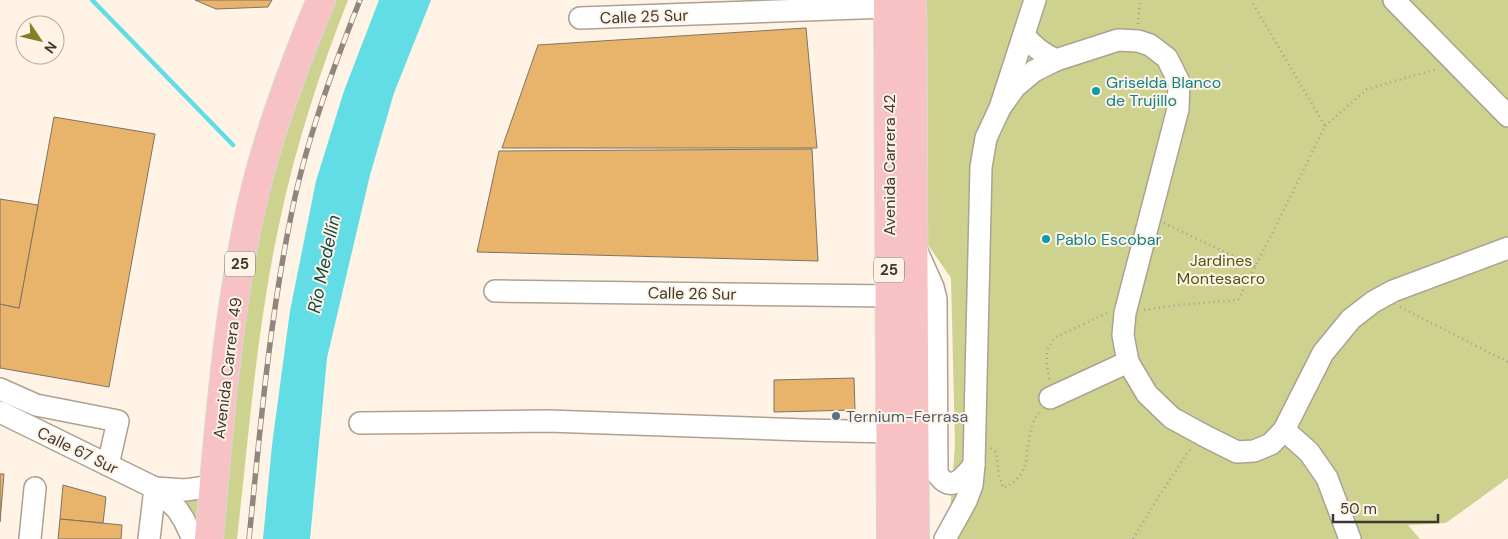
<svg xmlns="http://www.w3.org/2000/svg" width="1508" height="539" font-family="'DM Sans',sans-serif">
<rect width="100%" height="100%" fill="#fef3e5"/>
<g fill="#cdd28f">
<path d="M333,0h15c-28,71 -52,145 -68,220 -23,105 -31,213 -43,319h-16l18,-192 20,-113 22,-88 40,-116z"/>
<path d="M927,0h581v478l-62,45 -38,2 12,14h-472l7,-94 -4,-167 -23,-33z"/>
<path d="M204,496l-7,40 -18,-36z"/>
</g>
<path fill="#62dde5" d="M379,0h52l-37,93 -24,82 -43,183 -17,181h-47l9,-94 18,-134 26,-130 28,-90z"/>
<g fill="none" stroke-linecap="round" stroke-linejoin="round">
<path stroke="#62dde5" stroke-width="4.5" d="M92,0l141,145"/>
</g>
<g fill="#e8b36a" stroke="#7f7363">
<path d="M195,0h77l-4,7 -52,2z"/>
<path d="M806,28l11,120h-315l36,-103z"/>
<path d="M54,117l101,17 -46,253 -109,-19v-64l19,4z"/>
<path d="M812,149l6,112 -341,-9 22,-101z"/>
<path d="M0,199l38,6 -19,103 -19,-4z"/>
<path d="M854,378l1,32 -81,2v-32z"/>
<path d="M0,474h4l-4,48z"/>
<path d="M63,485l43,12 -3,26 -43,-4z"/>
<path d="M60,519l62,6 -1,14h-63z"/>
</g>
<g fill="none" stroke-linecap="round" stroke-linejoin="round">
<defs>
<g id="minor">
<path d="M1394,0l114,116"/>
<path d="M580,18l308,-11"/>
<path d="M1024,35c9,12 19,19 32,25"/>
<path d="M1000,108l15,-21 19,-16 22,-11 62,-20 20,1 12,4 17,13 12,24 -1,27 -53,204 -2,22 5,27 19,32 25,24 35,19 30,15 17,-1 17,-7 13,-14 39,-77 28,-34 22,-17 20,-11 115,-43"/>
<path d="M916,249l17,38 3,12 1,174c13,21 26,6 37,-8"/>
<path d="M495,291l395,5"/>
<path d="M0,389l36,16 82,16 -10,44"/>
<path d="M1050,398l78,-36"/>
<path d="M0,412l155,76 22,21 7,11 9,19"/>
<path d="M360,423l188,-2 257,9 85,2"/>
<path d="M1284,430l25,22 18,26 23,61"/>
<path d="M155,488l30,2 29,-4"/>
<path d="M30,539l5,-51"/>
<path d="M149,539l6,-51"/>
<path d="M945,539l21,-38 6,-16 2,-20 7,-298 5,-29 14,-30 35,-108"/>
</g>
<g id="highway">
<path d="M888,0l3,539"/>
<path d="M912,0l3,539"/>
<path d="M209,539c10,-111 18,-222 42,-331 16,-71 42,-140 70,-208"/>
</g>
</defs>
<use href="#minor" stroke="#aea191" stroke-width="24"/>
<use href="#highway" stroke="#d8d7d6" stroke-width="30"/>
<g stroke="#a69e93" stroke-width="2.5" stroke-dasharray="1 4" stroke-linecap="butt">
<path d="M1138,24l2,-24"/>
<path d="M1325,126l42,-37 70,-20"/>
<path d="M1164,223l92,44"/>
<path d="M1400,307l108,55"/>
<path d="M1144,310l34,-5 60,-5 41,-80 46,-94 -74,-126"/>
<path d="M1049,379c-2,-16 -6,-30 7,-42l51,-24"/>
<path d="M991,448l5,4 3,23 4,13c37,-15 16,-53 37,-77"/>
<path d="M1133,539l25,-41 30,-46 3,-3"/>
</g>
<use href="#minor" stroke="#fff" stroke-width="21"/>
<use href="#highway" stroke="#f8c2c4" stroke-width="28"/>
<defs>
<path id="rail" d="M249,539c11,-108 20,-216 42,-323 14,-72 42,-148 69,-216"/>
</defs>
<use href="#rail" stroke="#8f877d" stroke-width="5.5"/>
<use href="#rail" stroke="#fef3e5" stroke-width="4" stroke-dasharray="11" stroke-linecap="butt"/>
</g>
<g fill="#0f9aa8" stroke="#fef3e5" stroke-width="2">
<circle cx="1096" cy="91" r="5"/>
<circle cx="1046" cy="239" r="5"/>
</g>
<circle fill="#5c6f8a" stroke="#fef3e5" stroke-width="2" cx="836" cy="416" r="5"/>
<g text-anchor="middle" stroke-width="4" stroke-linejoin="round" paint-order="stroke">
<g fill="#fef3e5" stroke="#787067" stroke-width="1">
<rect x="225" y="251.5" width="30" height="25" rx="4"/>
<rect x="874" y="257.5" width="30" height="25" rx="4"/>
</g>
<g font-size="15" font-weight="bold" fill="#3e3831">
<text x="240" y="269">25</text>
<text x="889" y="275">25</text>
</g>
<g font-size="16" fill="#3e3831" stroke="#fef3e5">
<text transform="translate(644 16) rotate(-2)" y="6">Calle 25 Sur</text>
<text transform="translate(889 165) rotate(-90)" y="6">Avenida Carrera 42</text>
<text transform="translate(692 293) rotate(1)" y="6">Calle 26 Sur</text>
<text transform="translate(227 368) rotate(-83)" y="6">Avenida Carrera 49</text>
<text transform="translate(78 450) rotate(26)" y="6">Calle 67 Sur</text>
</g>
<g font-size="16" fill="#0d838f" stroke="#fef3e5" text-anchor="start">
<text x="1106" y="88">Griselda Blanco<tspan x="1106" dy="18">de Trujillo</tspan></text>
<text x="1056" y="245">Pablo Escobar</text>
</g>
<g font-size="16" fill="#515414" stroke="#fef3e5">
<text x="1221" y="266">Jardines<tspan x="1221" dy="18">Montesacro</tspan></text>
</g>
<g font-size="16" fill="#4e5e75" stroke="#fef3e5" text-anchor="start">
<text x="846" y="422">Ternium-Ferrasa</text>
</g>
<g font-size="18" font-style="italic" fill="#0e474a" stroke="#fef3e5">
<text transform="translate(324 264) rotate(-78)" y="6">Río Medellín</text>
</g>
</g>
<g transform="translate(40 40) rotate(125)"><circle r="24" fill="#fef3e5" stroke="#b1a89d"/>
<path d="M0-4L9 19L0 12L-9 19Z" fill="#867e25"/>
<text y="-8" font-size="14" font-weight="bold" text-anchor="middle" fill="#3e3831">N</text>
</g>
<path d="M1333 514v8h105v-8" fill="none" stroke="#3e3831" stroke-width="2.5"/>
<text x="1340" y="514" font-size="15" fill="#3e3831" stroke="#fef3e5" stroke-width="4" paint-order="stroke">50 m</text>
</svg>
